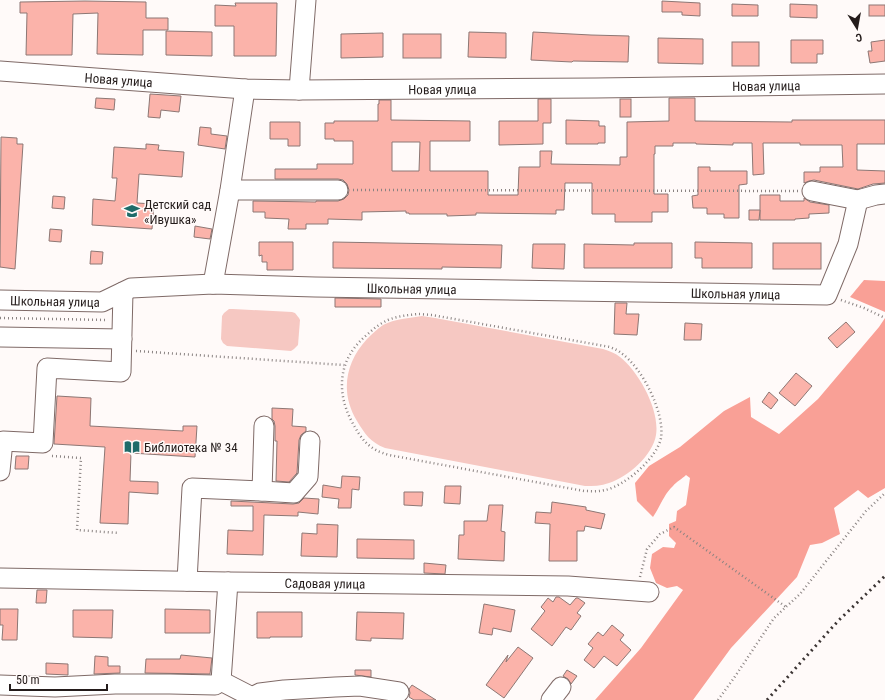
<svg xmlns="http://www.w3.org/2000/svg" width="885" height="700" font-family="'Roboto Condensed',sans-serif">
<rect width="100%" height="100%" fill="#fffaf9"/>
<g fill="#f6c8c2">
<path d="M229,309h4l59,3 3,1 4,5 1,2 -2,25 -4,4 -3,2 -64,-5 -4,-3 -2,-4 1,-23 2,-3z"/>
<path d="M422,316l13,2 168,31c6,2 12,4 17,8 19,15 40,53 36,78 -3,20 -28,42 -47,48 -8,3 -16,3 -24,3l-200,-38c-15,-6 -20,-14 -28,-27 -17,-28 -12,-58 10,-82 5,-5 10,-10 16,-14 12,-6 26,-7 39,-9z"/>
</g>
<g fill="#f9a096">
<path d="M864,280l21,1v31l-35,-15z"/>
<path d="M885,318v170l-17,10 -10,-8 -24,18 6,26 -18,9 -12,2 -13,32 -66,71 -38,52h-98l46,-52 42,-58 -6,-4 -10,2 -11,-5 -6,-15 2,-14 11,-7 11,1 2,-5 -7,-7v-12l7,-3 1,-10 9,-6 4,-27 -4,-3c-4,4 -10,7 -13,11 -9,8 -13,21 -20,31l-16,-16 -2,-18 14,-17 31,-19 44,-36 26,-14 1,20 28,17 39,-35 61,-72z"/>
</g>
<g fill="#fbb3aa" stroke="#8d7774" fill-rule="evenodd">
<path d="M85,1l61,1v16h22v12h-25v25l-46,-1 1,-41 -25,1 -1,41h-46l1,-42h-7v-11z"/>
<path d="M662,1l38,2v13l-18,-1v-3h-20z"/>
<path d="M235,3h42l-1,53h-42v-30h-19v-21l21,1z"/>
<path d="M732,4l26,1v11h-26z"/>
<path d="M790,4l27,1v13l-27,-1z"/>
<rect x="869" y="5" width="16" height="11"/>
<path d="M166,31l46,1v24l-46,-1z"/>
<path d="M469,32l37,1v25l-38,-1z"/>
<path d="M533,32l58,3 38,1 -1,26 -55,-1 -1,1 -41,-2z"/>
<path d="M383,33v24l-42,1v-24z"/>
<rect x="403" y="34" width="38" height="24"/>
<path d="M658,38l45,1v25l-45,-1z"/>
<path d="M791,40h32v14h-6v9h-26z"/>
<path d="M885,40v21l-15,2 -2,-12h4l-1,-9z"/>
<rect x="732" y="42" width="27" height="24"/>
<path d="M150,94l31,2 -2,16 -18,-2 -1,8 -12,-1z"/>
<path d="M96,98l19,1 -1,11 -19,-2z"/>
<path d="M669,98h26v23l97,1v-2h93v24h-28v26l28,1v12l-12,1 -15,5 -44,-9 -5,1 -5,2v-11h16v-5h23l-1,-22h-42v-2h-37l1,31 -11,1 -1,-32h-19v2l-37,-1v-1h-23v3h-18v8h-1v40h14v18h-16v10h-37v-8h-23v-31h-27l-1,27h-8v4l-80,-1v2l-29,1v-2h-38v-1h-3v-2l-44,1v8l-34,-1v5h-22v5h-18l1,-10 -24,-1v-6h-12v-11l63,1v-1h22l6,-2 4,-4 1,-5 -2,-6 -4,-4 -5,-1h-63v-10h42v-5h36v-23h-19v-2h-9v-16h9v-2h44v-17h1v-4h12v20l79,1v20h-40v30h58v24h30l1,-28h21v-16h12l-1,13 69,1v-8h7v-35l42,-1zM392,142h28l-1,29h-27z"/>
<path d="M538,99h13v24h-8v21l-44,1v-24h39z"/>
<rect x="620" y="99" width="11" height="18"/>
<path d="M566,120l33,1v5h6v17h-7v1h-32z"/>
<path d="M270,122h30v24h-12v-7h-18z"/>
<path d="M200,127l11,1v6l16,2 -2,13 -27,-4z"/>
<path d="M1,137l16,1v6h6l-8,125 -15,-2z"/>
<path d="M146,144l13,1 -1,5 26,2 -2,25 -43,-3 -2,29 17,1 -2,25 -60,-4 1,-26 22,2 2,-23h-5l2,-31 32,2z"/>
<path d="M698,167h12v4h37v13l-8,1v33h-15v-4h-17v-6h-14l-1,-12 6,-1z"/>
<path d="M760,195h20v6h24v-3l6,4 19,3v8l-20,1v4l-14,1v1h-35z"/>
<path d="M53,196l12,1 -1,12 -12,-1z"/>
<path d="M749,210h11l-1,10h-10z"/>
<path d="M195,226l17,3 -2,10 -16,-2z"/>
<path d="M50,229l12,1 -1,12 -12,-1z"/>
<path d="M259,242h34v28h-26v-8h-5v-7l-3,1z"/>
<path d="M333,242l169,3 -1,23 -59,-1v2l-109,-1z"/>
<path d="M695,242l57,1v25h-50v-10h-7z"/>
<path d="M634,243h38v25h-88v-24l50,1z"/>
<rect x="773" y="243" width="48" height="26"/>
<path d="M533,244h32l-1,25 -32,-1z"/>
<path d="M91,251l12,1 -1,12h-12z"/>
<path d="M335,298l46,1v8h-46z"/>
<path d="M615,303h12l-1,11h13l-2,21 -23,-1z"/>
<path d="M846,322l9,10 -18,16 -9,-10z"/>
<path d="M685,323l17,1 -1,16h-17z"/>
<path d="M796,373l16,13 -17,20 -16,-13z"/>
<path d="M769,392l9,8 -7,9 -9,-7z"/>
<path d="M57,396l34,2 -1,28 93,5v-5h14l-2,31 -64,-4 -1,28 28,1v12l-29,-2 -1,32 -28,-1 5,-76 -51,-3z"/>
<path d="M272,408l21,1 -1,17 14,1v4l-5,4 -2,5 -2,33 -8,9 -13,-1 1,-40h-2v-15l-1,-5 -2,-2z"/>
<path d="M16,456h13l-1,13h-13z"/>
<path d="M342,476l18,1 -1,13 -7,-1 -1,19h-13l1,-9 -17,-2 1,-12 18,3z"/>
<path d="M445,486h16l-1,18 -16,-1z"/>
<path d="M404,492h19l-1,14 -18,-1z"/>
<path d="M304,498l15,1 -1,15 -20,-2v4l-34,-1 -1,40 -36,-1 1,-24 25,1v-25h-22v-5l62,3 6,-1z"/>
<path d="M552,502l34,5v3l19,4 -4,15 -16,-3 -1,5h-7v30h-28l1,-37 -15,-1 1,-11 15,1z"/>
<path d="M489,505h14l-2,26 4,1 -1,29 -46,-2 1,-24h5v-14h23z"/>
<path d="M317,524l21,1 -1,32 -36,-1 1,-23 15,1z"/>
<path d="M357,539l57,1v19l-57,-1z"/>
<path d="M424,563l22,2 -1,9 -21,-1z"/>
<path d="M37,590h10l-1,13h-10z"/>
<path d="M556,597h3l11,8 6,-7h2l7,5 -8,10 4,3 -10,14 -5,-3 -14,19 -21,-17 14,-18 -4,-4 7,-9 5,4z"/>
<path d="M484,604l31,6 -4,22 -18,-4 -1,7 -13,-2z"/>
<path d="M0,609h18l-1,31h-15l1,-15h-3z"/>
<path d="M165,609l45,1v23h-45z"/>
<path d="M73,610h40l-1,28 -39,-1z"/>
<path d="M257,612h45v25h-32v1h-13z"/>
<path d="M357,612l47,1 -1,26 -32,-1v3l-15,-1z"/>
<path d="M612,625l12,10 -4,5 11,10 -14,16 -13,-10 -10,12 -10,-8 9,-12 -5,-4 10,-12 5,4z"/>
<path d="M518,647l15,11 -29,40 -18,-13 22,-30 -2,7z"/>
<path d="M181,655l31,3 -2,16 -65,-1 1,-14h34z"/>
<path d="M95,656l13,1v9h12v7l-26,1z"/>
<path d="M46,663l22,1v11l-22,-1z"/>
<path d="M355,670h16v7l-16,-2z"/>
<path d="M567,670l10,6 -6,8 -3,-5 -5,-3z"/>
<path d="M412,685l24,15h-22l-5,-3 1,-4 -1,-4z"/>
</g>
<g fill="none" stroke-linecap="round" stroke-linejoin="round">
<defs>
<g id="minor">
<path id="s1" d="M0,71l245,18 54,1 297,-2 289,-4"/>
<path d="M299,90l7,-90"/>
<path d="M230,190h108"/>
<path d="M812,191l46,9 18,-5 9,-1"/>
<path d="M213,284l17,-94 15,-101"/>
<path id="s2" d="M0,300l102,2 29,-14 82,-4 102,3 512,8 21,-51 10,-44"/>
<path d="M0,337l122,2"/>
<path d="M0,471l3,-30 40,2 4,-75 74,4 2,-80"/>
<path d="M262,491l32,2 14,-16 2,-36"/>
<path id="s3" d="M0,578l228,4 340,4 81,6"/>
<path d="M187,581l5,-93 70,3 2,-65"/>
<path d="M228,582l-7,99 31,16 4,3"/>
<path d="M0,685l55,2 60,-3h55l45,1 6,-4"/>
<path d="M252,697l8,-4 24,-3 51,-3 25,-1 39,6"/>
<path d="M551,700l10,-13"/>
</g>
</defs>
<use href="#minor" stroke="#7f6a67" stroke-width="21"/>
<g stroke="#8a8382" stroke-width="2.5" stroke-dasharray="1 3" stroke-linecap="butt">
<path d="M353,190l445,1"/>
<path d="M841,300l23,8 21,10"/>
<path d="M419,314l13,1 178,32c4,2 8,3 11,6 21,14 44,60 40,85 -4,20 -36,48 -56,52 -7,2 -14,1 -21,1l-195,-36c-21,-6 -27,-15 -37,-33 -17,-32 -13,-65 16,-88 6,-6 13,-11 20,-14 10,-4 20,-5 31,-6z"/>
<path d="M0,318l107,2"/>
<path d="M136,351l208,14"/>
<path d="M52,456l29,2 -4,72 42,3"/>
<path d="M640,577l7,-28 13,-15 14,-7 112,80"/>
<path d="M718,700l16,-22 40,-60 26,-24 66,-83 19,-18"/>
</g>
<use href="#minor" stroke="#fff" stroke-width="19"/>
<path stroke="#3b3433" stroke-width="3" stroke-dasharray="2 4" stroke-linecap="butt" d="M767,700l71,-79 47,-45"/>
</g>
<defs>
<symbol id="school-bare" viewBox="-9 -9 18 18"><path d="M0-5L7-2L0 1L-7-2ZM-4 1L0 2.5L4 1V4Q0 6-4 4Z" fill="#1f6b69" stroke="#fffaf9" stroke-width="2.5" paint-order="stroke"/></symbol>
<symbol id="library-bare" viewBox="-9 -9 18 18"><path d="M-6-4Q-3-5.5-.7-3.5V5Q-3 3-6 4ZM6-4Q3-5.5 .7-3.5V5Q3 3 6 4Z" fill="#1f6b69" stroke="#fffaf9" stroke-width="2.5" paint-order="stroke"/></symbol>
</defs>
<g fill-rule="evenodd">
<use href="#school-bare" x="121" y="200" width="22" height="22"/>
<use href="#library-bare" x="121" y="436" width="22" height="22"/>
</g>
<g text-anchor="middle" stroke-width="3" stroke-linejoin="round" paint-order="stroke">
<g font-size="13" fill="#241c1b" stroke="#fffaf9">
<text dy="5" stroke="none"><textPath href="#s1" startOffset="119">Новая улица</textPath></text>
<text dy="5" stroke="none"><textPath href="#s1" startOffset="767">Новая улица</textPath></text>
<text dy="5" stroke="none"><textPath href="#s1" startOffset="443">Новая улица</textPath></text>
<text dy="5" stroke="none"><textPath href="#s2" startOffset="415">Школьная улица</textPath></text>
<text dy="5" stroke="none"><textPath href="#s2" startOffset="739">Школьная улица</textPath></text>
<text dy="5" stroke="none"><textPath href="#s2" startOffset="55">Школьная улица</textPath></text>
<text dy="5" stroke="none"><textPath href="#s3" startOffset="325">Садовая улица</textPath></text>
</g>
<g font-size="13" fill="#241c1b" stroke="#fffaf9" text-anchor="start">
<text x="144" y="209">Детский сад<tspan x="144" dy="15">«Ивушка»</tspan></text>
<text x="144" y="452">Библиотека № 34</text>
</g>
</g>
<g transform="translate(857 28) rotate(169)" stroke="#fffaf9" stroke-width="3" paint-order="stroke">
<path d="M0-3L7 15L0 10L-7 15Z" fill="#241c1b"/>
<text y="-6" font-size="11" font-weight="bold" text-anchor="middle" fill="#241c1b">С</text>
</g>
<path d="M10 684v6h97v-6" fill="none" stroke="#241c1b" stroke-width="2"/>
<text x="16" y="684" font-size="12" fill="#241c1b" stroke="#fffaf9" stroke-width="3" paint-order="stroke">50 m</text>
</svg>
